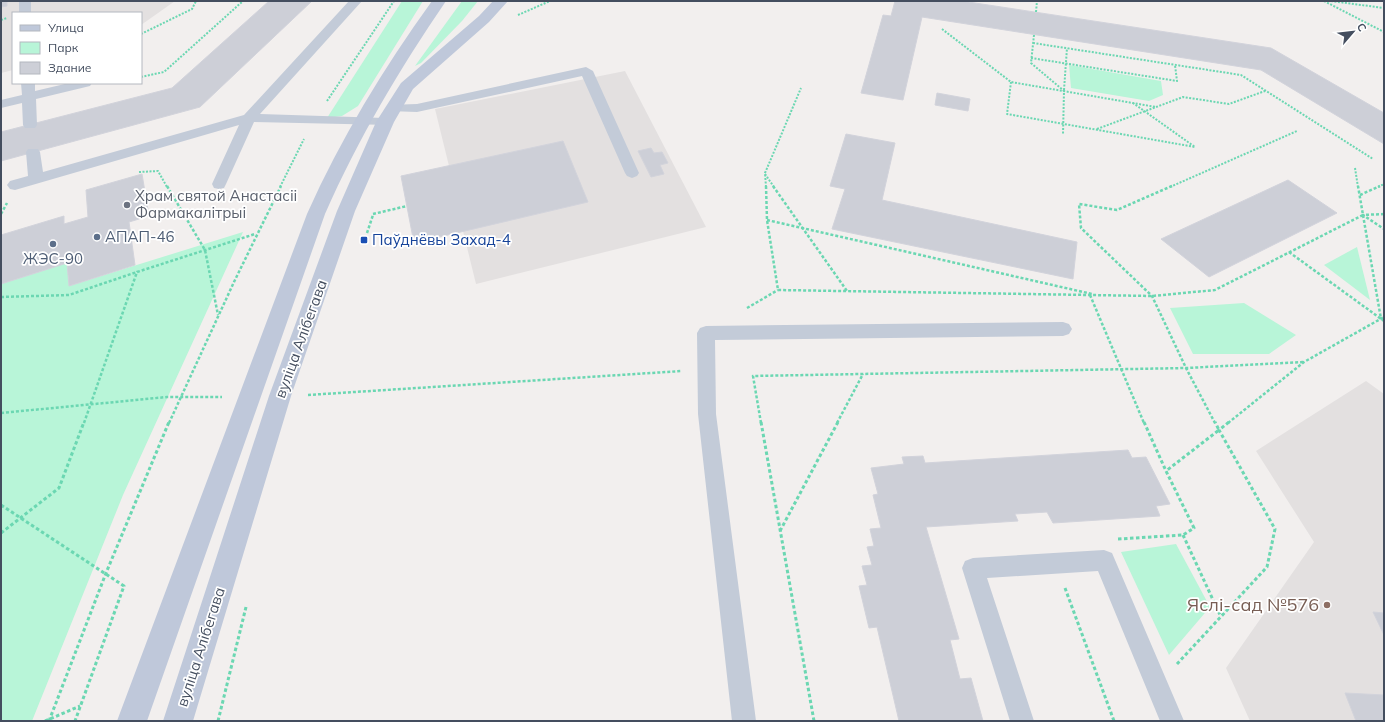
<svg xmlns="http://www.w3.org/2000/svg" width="1385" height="722" font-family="Mulish,sans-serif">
<rect width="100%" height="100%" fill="#f2efee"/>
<g fill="#e3e0e0">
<path d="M1,1h174l-34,24v-12h-128v57l-12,3z"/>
<path d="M625,71l81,156 -230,57 -13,-53 -62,-55 48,-10 -14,-57z"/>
<path d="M1366,381l18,13v327h-134l-24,-53 88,-126 -58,-91z"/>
</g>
<g fill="#b8f5d8">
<path d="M402,1h21l-65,105 -16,10 -15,2z"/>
<path d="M462,1h16l-16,20 -41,42 -6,3z"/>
<path d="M1069,65l92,16 2,14 -14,6 -78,-13z"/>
<path d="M243,232l-120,263 -91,226h-31v-437l66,-21 2,23z"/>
<path d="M1357,247l13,53 -46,-35z"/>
<path d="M1244,303l52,32 -27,19h-76l-23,-46z"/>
<path d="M1176,544l34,63 -41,48 -48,-103z"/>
</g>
<g fill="#cdcfd7" stroke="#d2d3db">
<path d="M1,1h6v5l-6,1z"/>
<path d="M269,1h43l-112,106 -199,54v-29l171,-44z"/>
<path d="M895,1h67l309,47 113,65v31l-123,-74 -339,-53 -19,83 -42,-7 22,-78 8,1z"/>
<path d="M937,93l33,6 -2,12 -33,-6z"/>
<path d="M846,134l49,9 -13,57 195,42 -4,37 -241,-50 13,-40 -15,-3z"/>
<path d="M563,141l25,61 -174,41 -13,-67z"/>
<path d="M651,148l3,5 8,-1 6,11 -8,2 4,9 -13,3 -13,-26z"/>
<path d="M142,174l7,42 -20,6 6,43 -66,21 -2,-23 -66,21v-49l63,-19v8l24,-7 -2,-27z"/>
<path d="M1288,180l49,33 -128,64 -48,-38z"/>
<path d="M1128,450l4,8 14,-1 24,47 -14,2 4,10 -107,7 -6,-11 -32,2 3,7 -92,6 33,112 -9,1 10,39 11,-1 12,43h-84l-22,-94 -8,1 -10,-42 8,-1 -5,-19 10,-1 -5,-18 7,-1 -4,-17 11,-1 -8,-33 5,-1 -7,-26 33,-4 -2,-7 21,-1 2,7z"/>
<path d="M1373,612l11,1v22z"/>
<path d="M1345,693l39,2v26h-28z"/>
</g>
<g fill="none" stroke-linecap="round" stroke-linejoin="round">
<g stroke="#6bd7b2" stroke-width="2" stroke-dasharray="2 1.5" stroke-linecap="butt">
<path d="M1324,1l60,31"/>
<path d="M1331,1l53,7"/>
<path d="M1036,12l1,-11"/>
<path d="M518,15l32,-14"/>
<path d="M1,20l6,-2"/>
<path d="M942,29l69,53 145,25"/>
<path d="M141,34l51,-25 4,-8"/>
<path d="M1034,35l-3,28 33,28 -1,43"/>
<path d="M1033,43l208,32 132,84"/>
<path d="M1031,58l146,23 -2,-16"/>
<path d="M141,77l23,-5 79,-71"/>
<path d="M1011,82l-4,32 188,33 -62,-44"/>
<path d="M1064,90l3,-42"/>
<path d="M327,101l67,-100"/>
<path d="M1097,129l86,-32 46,7 36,-13"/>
<path d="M1355,168l3,19"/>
<path d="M139,172l19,-1 9,16"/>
<path d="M765,174l9,13"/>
<path d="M280,187l24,-48"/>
<path d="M766,187l-1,-14 36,-85"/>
<path d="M1170,187l127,-56"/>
<path d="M1378,187l6,-3"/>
</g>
<g stroke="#6bd7b2" stroke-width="2.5" stroke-dasharray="3 2" stroke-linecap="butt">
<path d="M167,186l38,64 13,65"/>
<path d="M766,186l1,34 11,70 374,6 63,-6 148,-75 -5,-29"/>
<path d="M773,186l74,105"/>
<path d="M1172,186l-55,24 -38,-6 2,24 71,68 34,72 29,55"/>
<path d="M1360,195l20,-9"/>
<path d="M1,214l6,-11"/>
<path d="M373,214l34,-8"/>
<path d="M1384,214l-21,1 21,14"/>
<path d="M1363,215l18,104"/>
<path d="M767,220l325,74"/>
<path d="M367,233l6,-18"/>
<path d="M1289,252l95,69"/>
<path d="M1090,295l54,128"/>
<path d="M1,297l68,-2 68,-23"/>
<path d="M747,308l31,-18"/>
<path d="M308,395l374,-24"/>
<path d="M1,413l166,-16h55"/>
<path d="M84,423l53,-151 118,-38"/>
<path d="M169,423l65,-141 47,-96"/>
<path d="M761,423l-8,-47 433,-8 118,-6"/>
<path d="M837,423l26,-49"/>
<path d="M1228,423l76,-61 80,-45"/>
</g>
<g stroke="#6bd7b2" stroke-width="3" stroke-dasharray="3.5 2.5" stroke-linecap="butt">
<path d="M761,422l53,299"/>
<path d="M1144,422l22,49"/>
<path d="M1,505l123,81 -49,135"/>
<path d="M780,531l58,-109"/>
<path d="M1,533l58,-45 25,-66"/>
<path d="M1183,535l37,80"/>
<path d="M1118,539l65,-4 11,-7 -28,-57 53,-41 -4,-8"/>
<path d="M1065,588l49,133"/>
<path d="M1177,664l90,-97 8,-38 -56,-99 10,-8"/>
<path d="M45,721l35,-15"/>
<path d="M49,721l57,-148 63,-151"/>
<path d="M218,721l28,-114"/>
</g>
<g fill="#c3cbd8" fill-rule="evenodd">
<rect x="19" y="1" width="12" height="12"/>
<path d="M349,1h13l-102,113 125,4 5,1 2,3 -2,3 -136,-3 -28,62 -2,4 -5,1 -5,-1 -2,-4 27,-59 -224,65 -5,-1 -3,-4 3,-4 18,-5 -2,-24 2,-3h10l2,3 3,20 201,-57z"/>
<path d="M586,67l7,4 46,102 -2,3 -5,2 -5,-2 -2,-3 -43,-97 -165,36 -29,-1 -2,-3 2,-3 29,-1z"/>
<path d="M21,83h14v8l34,-8h23l-2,3 -54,13 1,26 -2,3h-10l-2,-3 -1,-22 -21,5v-8l21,-5z"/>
<path d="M1063,322l6,2 3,5 -3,5 -6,2 -348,4 1,74 40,307h-24l-34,-307 -1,-81 3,-5 6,-2z"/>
<path d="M1104,550l8,3 72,168h-24l-62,-150 -111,7 47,143h-24l-48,-153 3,-7 8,-3z"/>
</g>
<g fill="#bfc8da" fill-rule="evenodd">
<path d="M432,1h14c-47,69 -87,136 -121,213l-178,507h-30l190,-507c34,-76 76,-145 125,-213z"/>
<path d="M493,1h15l-19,21 -76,67 -19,33 -39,89 -64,185 -98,325h-30l106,-325 68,-185 39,-89 25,-39 78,-67z"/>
</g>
</g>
<circle fill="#6b7280" stroke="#fff" stroke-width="1.5" cx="127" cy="205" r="4"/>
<g fill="#5c6f8a" stroke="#fff" stroke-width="1.5">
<circle cx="97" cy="237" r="4"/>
<circle cx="53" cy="244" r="4"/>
</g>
<rect fill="#1a4fb4" stroke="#fff" stroke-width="1.5" x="360" y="236" width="8" height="8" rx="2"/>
<circle fill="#8d6e63" stroke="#fff" stroke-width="1.5" cx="1327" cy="605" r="4"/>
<g text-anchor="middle" stroke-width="3.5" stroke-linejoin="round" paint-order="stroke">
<g font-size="15" fill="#5b616d" stroke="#fff" text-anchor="start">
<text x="135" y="201">Храм святой Анастасіі<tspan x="135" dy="17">Фармакалітрыі</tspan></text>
</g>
<g font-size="15" fill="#4e5e75" stroke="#fff" text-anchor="start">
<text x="105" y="242">АПАП-46</text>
<text x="53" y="264" text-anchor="middle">ЖЭС-90</text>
</g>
<g font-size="15" fill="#164399" stroke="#fff" text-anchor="start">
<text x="372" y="245">Паўднёвы Захад-4</text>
</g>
<g font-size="15" fill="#444e5f" stroke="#fff">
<text transform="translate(301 339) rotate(-70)" y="5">вуліца Алібегава</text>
<text transform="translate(201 647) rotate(-72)" y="5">вуліца Алібегава</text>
</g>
<g font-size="18" fill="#785e54" stroke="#fff" text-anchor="end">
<text x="1319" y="611">Яслі-сад №576</text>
</g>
</g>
<rect width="1385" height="722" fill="none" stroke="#444e5f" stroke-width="4"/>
<rect x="12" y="12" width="130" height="72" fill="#ffffff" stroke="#b4b8bf"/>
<rect x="20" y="25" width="20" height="6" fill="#bfc8da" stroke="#b4b8bf"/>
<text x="48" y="32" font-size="12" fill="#444e5f">Улица</text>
<rect x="20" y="42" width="20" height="12" fill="#b8f5d8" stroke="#b4b8bf"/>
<text x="48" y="52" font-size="12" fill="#444e5f">Парк</text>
<rect x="20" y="62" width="20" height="12" fill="#cdcfd7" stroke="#b4b8bf"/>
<text x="48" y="72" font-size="12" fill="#444e5f">Здание</text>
<g transform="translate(1353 32) rotate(62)" stroke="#ffffff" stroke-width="3" paint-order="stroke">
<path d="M0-3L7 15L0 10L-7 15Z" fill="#444e5f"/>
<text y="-6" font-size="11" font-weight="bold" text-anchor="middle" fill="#444e5f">С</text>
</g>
</svg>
